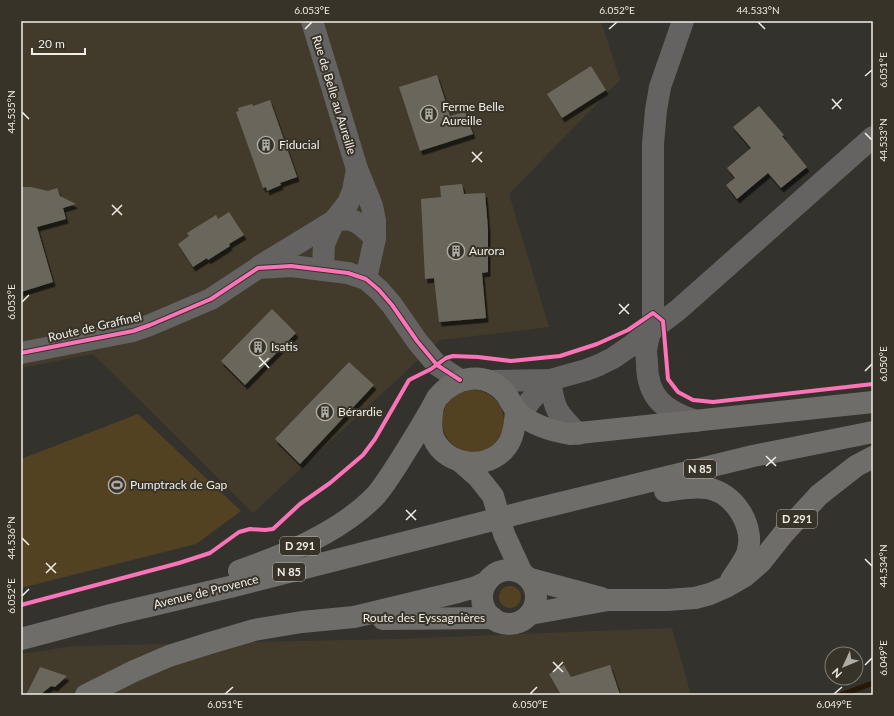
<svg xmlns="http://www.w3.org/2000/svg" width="894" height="716" font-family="Lato,sans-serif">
<defs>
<filter id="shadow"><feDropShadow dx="2.5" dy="4.5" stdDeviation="0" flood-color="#0009"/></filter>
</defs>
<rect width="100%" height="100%" fill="#34322c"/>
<g fill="#423b2c">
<path d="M21,21h580l19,59 -111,114 40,133 -109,13 -187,173 -160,-159 -72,14z"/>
<path d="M672,628l19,67h-670v-41l53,-8 324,-7z"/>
</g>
<g fill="#534221">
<circle cx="473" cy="421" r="31"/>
<path d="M138,414l103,97 -45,33 -175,44v-129z"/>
<circle cx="510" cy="597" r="11"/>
</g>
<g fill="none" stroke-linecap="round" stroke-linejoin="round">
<path stroke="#271a04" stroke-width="5.5" d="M841,695l32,-12"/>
</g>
<g fill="#6b665b" filter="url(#shadow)">
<path d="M591,66l15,24 -44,28 -15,-24z"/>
<path d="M437,75l13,41 15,-4 8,22 -53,17 -21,-64z"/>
<path d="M270,100l27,77 -17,6 1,2 -14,6 -1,-4 -3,1 -27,-76 3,-1 -1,-3 14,-4 1,2z"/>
<path d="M759,106l25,29 -2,1 25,31 -26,21 -13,-15 -31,26 -11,-14 9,-7 -8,-10 24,-20 -18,-21z"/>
<path d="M462,184l2,10 21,-1 3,36v43l-6,1 4,45 -47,4 -5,-44 -9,1 -4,-80 20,-2 -1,-11z"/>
<path d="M21,187h10l17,4 9,-3 3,8 16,8 -13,4 3,11 -29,8 16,55 -32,10z"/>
<path d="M229,212l15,23 -15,9 1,2 -22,14 -1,-2 -14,9 -15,-23 11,-8 -2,-3 29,-18 2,4z"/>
<path d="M272,309l24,24 -51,52 -24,-24z"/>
<path d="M349,362l25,23 -74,79 -25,-25z"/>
<path d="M564,665l7,12 39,-12 10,30h-59l-12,-21z"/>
<path d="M40,667l27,9 -12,11 -4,-1 -11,9h-14z"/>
</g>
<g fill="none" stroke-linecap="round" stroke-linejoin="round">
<g stroke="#656361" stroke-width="22">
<path d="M312,21l45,148 15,37 3,15v17l-9,41"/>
<path d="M683,21l-23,66 -4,23 -3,34v173c-1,12 -6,23 -7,34 0,4 1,8 1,12 0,35 18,48 49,58"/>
<path d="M334,221c20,-5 27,3 41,17"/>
<path d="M260,266l74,-45 14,-18 5,-12 4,-22"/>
<path d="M323,270l1,-26 10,-23"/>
<path d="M21,353l112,-22 17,-6 61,-26 47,-31 33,-2 57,7 18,6 13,11 13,15 25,36 20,24 23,15"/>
<path d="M550,380c4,30 7,33 28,54"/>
<path d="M488,381l62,-1 36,-10 13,-5 14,-7 19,-13 46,-35 195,-173"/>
<path d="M515,423l15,-22 20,-21"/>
</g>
<g stroke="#6e6d6a" stroke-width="22">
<path d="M433,406c-2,11 -3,21 0,31 13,32 61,35 77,4 5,-10 5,-20 6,-30"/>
<path d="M461,462l17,15 15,19 11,38 18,39"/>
<path d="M665,491c14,-2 27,-5 42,-3 28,5 49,39 40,66 -4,9 -11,18 -16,26"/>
<circle cx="509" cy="597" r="27"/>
<path d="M239,571c46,-16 105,-41 138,-77 12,-15 22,-32 32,-48 10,-16 20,-32 28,-48 18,-22 49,-28 69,-4 5,7 7,15 14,20 14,12 32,17 50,20l303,-32"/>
<path d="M530,579l71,19"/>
<path d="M530,614l78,-14h59l28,-2 15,-4 16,-7 19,-11 16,-14 23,-29 35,-38 37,-29 17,-9"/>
<path d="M383,619l110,-1"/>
<path d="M21,639l94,-25 119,-28 294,-75 225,-55 120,-24"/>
<path d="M86,695l48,-24 35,-15 41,-13 44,-13 48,-8 52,-5 104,-25 18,-5 11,-5"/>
</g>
<defs>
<g id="cycleway">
<path d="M21,353l112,-22 17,-6 61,-26 47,-31 33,-2 57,7 18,6 13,11 13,15 25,36 20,24 23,15"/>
<path d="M21,605l158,-42 31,-10 29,-21 11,-3 15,1 8,-1 27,-25 30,-21 33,-28 12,-16 34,-59 22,-11 15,-11 7,-2 25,1 33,4 49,-5 37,-12 31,-14 25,-17 10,8 5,58 10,13 15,8 20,2 160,-18"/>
</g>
</defs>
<use href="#cycleway" stroke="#383329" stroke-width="6"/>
<use href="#cycleway" stroke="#fb73b8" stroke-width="4"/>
</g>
<path fill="none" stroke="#f1ede7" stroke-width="1.5" d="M758,22l7,7M305,29l7,-7M609,29l8,-7M865,76l7,-6M832,99l9,10M832,109l10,-10M22,112l7,7M865,133l7,7M472,152l10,10M472,162l10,-10M112,205l10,10M112,215l10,-10M22,302l7,-7M619,304l10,10M619,314l10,-10M259,357l10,11M259,367l10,-9M865,371l7,-7M766,456l10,10M766,466l10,-9M406,510l10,10M406,520l10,-10M22,538l7,7M865,559l7,7M46,563l10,10M46,573l10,-10M22,596l7,-7M553,662l10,10M865,665l7,-7M553,672l10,-10M225,694l8,-7M530,694l7,-7M834,694l8,-7"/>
<defs>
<symbol id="building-ring" viewBox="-11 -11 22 22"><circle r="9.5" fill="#383329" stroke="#afaca6" stroke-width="1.5"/><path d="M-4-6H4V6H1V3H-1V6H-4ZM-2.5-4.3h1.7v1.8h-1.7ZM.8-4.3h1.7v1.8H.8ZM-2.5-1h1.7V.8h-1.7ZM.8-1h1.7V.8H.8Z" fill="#afaca6"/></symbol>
<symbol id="stadium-ring" viewBox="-11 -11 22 22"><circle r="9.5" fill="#383329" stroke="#afaca6" stroke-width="1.5"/><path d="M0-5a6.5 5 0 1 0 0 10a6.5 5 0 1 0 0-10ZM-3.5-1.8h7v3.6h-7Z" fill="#afaca6"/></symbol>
</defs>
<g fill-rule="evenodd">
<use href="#building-ring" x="419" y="104" width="20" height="20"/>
<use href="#building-ring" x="256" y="135" width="20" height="20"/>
<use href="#building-ring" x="446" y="241" width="20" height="20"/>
<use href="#building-ring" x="248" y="337" width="20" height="20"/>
<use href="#building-ring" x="315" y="402" width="20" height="20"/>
<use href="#stadium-ring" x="107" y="475" width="20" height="20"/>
</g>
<g text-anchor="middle" stroke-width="4" stroke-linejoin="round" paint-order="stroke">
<g fill="#383329" stroke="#bab5ae" stroke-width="1">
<rect x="684" y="460" width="32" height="18" rx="3"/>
<rect x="777" y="510" width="40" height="18" rx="3"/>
<rect x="280" y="537" width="40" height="18" rx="3"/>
<rect x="273" y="563" width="32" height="18" rx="3"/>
</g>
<g font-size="11" font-weight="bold" fill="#f1ede7">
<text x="700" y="473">N 85</text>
<text x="797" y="523">D 291</text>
<text x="300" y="550">D 291</text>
<text x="289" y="576">N 85</text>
</g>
<g font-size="12" fill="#f1ede7" stroke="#383329">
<text transform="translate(334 95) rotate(73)" y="4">Rue de Belle au Aureille</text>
<text transform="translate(95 327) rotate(-13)" y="4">Route de Graffinel</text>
<text transform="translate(206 592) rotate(-14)" y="4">Avenue de Provence</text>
<text x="424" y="622">Route des Eyssagnières</text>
</g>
<g font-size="12" fill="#f1ede7" stroke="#383329" text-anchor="start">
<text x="442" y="111">Ferme Belle<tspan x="442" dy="14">Aureille</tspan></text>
<text x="279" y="149">Fiducial</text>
<text x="469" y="255">Aurora</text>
<text x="271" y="351">Isatis</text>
<text x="338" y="416">Bérardie</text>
<text x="130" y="489">Pumptrack de Gap</text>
</g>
</g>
<rect width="894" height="716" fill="none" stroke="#383329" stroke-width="44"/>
<g transform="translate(844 666) rotate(226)"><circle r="19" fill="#383329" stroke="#827d75"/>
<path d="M0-3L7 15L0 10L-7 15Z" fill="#afaca6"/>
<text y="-6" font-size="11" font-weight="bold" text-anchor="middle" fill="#f1ede7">N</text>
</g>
<path d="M32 48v6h53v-6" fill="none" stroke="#f1ede7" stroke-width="2"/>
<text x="38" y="48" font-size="12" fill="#f1ede7" stroke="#383329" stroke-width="3" paint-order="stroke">20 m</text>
<rect x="22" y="22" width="850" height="672" fill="none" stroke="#f1ede7" stroke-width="1.5"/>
<g font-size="10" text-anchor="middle" fill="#f1ede7">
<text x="312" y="14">6.053°E</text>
<text x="617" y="14">6.052°E</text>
<text x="758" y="14">44.533°N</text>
<text transform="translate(883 70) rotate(-90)" y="4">6.051°E</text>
<text transform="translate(11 112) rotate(-90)" y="4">44.535°N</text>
<text transform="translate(883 140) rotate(-90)" y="4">44.533°N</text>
<text transform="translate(11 302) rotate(-90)" y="4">6.053°E</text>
<text transform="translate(883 364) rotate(-90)" y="4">6.050°E</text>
<text transform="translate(11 538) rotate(-90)" y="4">44.536°N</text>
<text transform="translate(883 566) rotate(-90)" y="4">44.534°N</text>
<text transform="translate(11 596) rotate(-90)" y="4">6.052°E</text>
<text transform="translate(883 658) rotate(-90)" y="4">6.049°E</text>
<text x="225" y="708">6.051°E</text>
<text x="530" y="708">6.050°E</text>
<text x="834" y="708">6.049°E</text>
</g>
</svg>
